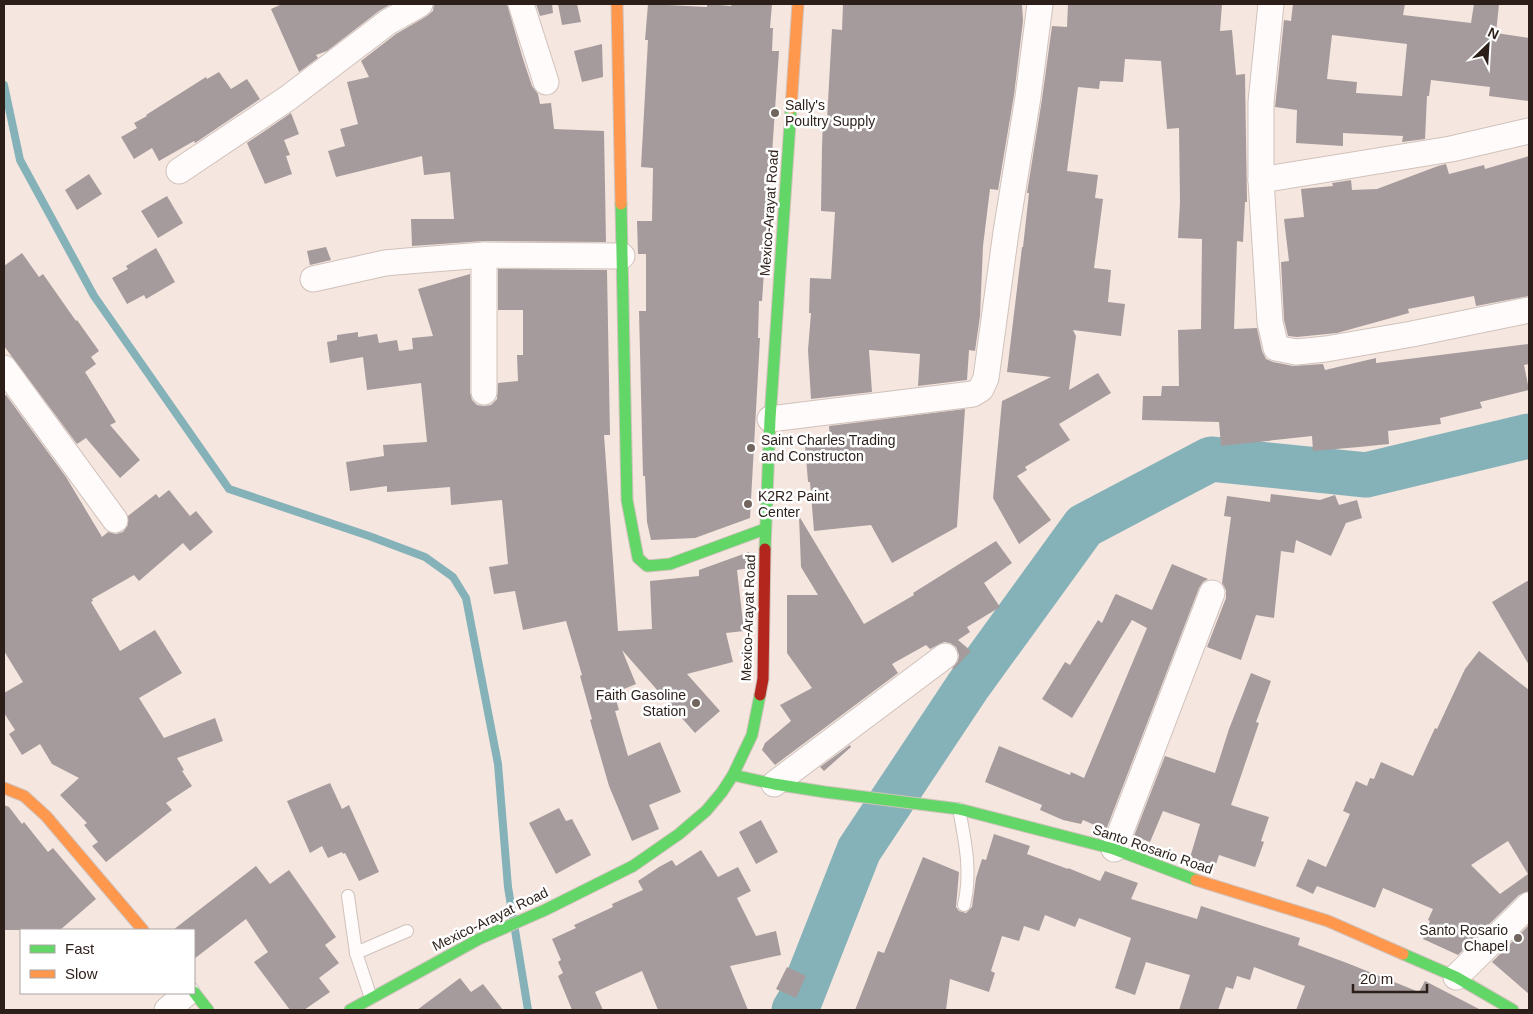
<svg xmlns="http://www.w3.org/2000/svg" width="1533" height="1014" font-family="Helvetica,sans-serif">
<rect width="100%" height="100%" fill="#f5e6df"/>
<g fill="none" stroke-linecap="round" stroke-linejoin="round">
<path stroke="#85b2b8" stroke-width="8" d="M4,85l16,75 74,136 135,193 140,47 56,21 28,20 13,21 32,166 10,123 20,123"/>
<path stroke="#85b2b8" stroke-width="45" d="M794,1010l6,-10 59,-150 109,-164 116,-160 127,-67 155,16 163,-39"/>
</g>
<g fill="#a69b9c" fill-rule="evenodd">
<path d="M282,4h109l-12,7 -52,40 -11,4 2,3 -19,14 -28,-63z"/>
<path d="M434,4h73l16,55 9,27 6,8 2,10 11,-1 3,26 50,2 2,111 -122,-1 -72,5 -1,-27h43l-4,-47 -26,3 -2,-19 -86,21 -8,-26 17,-5 -5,-17 18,-5 -11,-42 22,-5 -8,-16 35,-27 31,-18 6,-5z"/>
<path d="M536,4h16l1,9 -13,3z"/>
<path d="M558,4h19l4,18 -19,3z"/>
<path d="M648,4l59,3v-3l24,2 1,-2h40l-2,24h3l-1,23h7l-17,250h-3l-1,37h2l-10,180 -55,20 -44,2 -4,-18 -2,-46h-2l-4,-165h7v-57h-8l-1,-33h15l1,-53 -12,-1 7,-127h-3z"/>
<path d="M843,4h179l1,17 -9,74 -16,95 -8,-1 -7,57 -3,70 -5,35 -6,-1 -2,30 -49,6 2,-32 -51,-4 3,42 -61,7 -3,-49 3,-37h-2l1,-35 21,1 4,-67 -14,-1 1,-64 1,-27h4l5,-91 10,1z"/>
<path d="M1068,4h154l-2,27 12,-1 4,45 9,-1 2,128h-2l-2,40 -6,-1 -3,88 23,-1 5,23 4,8 7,3 20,4 30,-2 2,6 51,-12v5l153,-19v20l-5,1 5,25 -49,12 2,6 -42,10 1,6 -53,7 1,13 -30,3 -46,4 -1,-15 -91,10 -2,-24 -77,-2 1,-24h18l1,-10h17l-1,-56 23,-1 1,-90 -24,-1 2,-36 -1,-74 -12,1 -6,-68 -36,-2 -2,23 -23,-1 -1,8 -21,-2 -11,84 31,4 -3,23 8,1 -9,69 17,2 -3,32 17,2 -4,32 -48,-6 3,6 -7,54 29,-17 13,20 -52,31 11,16 -45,27 2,3 -10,6 34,44 -32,24 -26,-46 9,-97 49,-24 -44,-5 15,-125h1l6,-54h-2l15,-94 10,-73 15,1z"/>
<path d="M1293,4h112l-2,11 68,8 3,-19h25l-3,29 33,5v63l-40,-5 1,-9 -59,-7 -2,16h-2l-2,43 -23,3 1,-6 -60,-3v13l-47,-3 1,-33 -22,-3 9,-87 7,1zM1332,35l75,9 -5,52 -46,-3 1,-11 -30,-3z"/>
<path d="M602,44l1,33 -21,5 -8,-31z"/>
<path d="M219,72l12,17 16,-10 13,20 -65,44 -1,-2 -35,20 -7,-13 -18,11 -13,-22 16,-9 -3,-5 13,-7 -1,-1 60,-38 1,2z"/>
<path d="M291,113l8,21 -15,6 6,15 -4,1 6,18 -27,10 -18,-41z"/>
<path d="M1529,156v140l-53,10 -2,-10 -66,13 1,4 -72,20 -40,4 -9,-1 -4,-16 -3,-58 8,-1 -5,-42 20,-2 -3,-28 32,-3 -1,-3 19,-3 1,10 25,-1 61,-23 8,-2 3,10 35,-9 1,4z"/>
<path d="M89,174l13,20 -25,16 -12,-20z"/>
<path d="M167,196l16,27 -25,15 -17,-27z"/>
<path d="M326,247l5,13 -21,5 -3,-14z"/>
<path d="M156,248l19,34 -29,17 -2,-4 -17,9 -15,-26 16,-9 -2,-3z"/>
<path d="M22,253l17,24 4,-3 33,47 1,-1 22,31 -8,6 5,7 -11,8 31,50 -6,3 30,35 -20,18 -34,-40 -9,6 -73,-98v-80z"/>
<path d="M498,269l109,1 3,165h-6l14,196 34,-2 -2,-48 49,-5v-6l50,-18v16l-12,2 7,61 -18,2 7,29 -46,12 33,37 -25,22 -73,-83 14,34 -22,9 5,17 -4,1 13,45 32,-14 21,50 -32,13 10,24 -27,12 -23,-55 -19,-66 2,-1 -12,-43 2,-1 -16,-54 -43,9 -8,-39 -21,3 -5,-27 19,-3 -6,-64 -51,5 -1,-18 -63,5v-6l-37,5 -4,-29 38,-6 -1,-11 44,-3 -6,-59 -54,7 -4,-33 -33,6 -3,-21 10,-2v-5l21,-3v5l19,-3 2,9 18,-3 2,11 14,-2 -1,-11 21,-2 -15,-47 52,-15v118l2,8 5,5 7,1 7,-1 6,-6 1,-16 20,-2 -1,-26h6v-45h-25z"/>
<path d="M6,395l60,82 36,60 6,-5 8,2 7,-2 5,-7v-9l28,-22 3,4 10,-8 21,26 6,-5 17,21 -23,19 -7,-8 -44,38 -5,-6 -42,24 1,2 -2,1 29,49 35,-21 27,43 -43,25 25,40 51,-20 8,23 -46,17 7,12 -2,1 10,15 -26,17 6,7 -66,52 -14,-16 6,-4 -14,-17 3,-2 -27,-28 19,-17 -27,-14 -12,-20 -18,11 -13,-21 6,-4 -11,-17v-20l19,-11 -19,-31v-255z"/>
<path d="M965,409l-8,118 -65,36 -21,-38 -57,6 -4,-49h-2l-3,-38 25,-1 -1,-17z"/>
<path d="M1271,494l49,6 15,-5 4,10 18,-5 5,18 -16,5 -15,33 -35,-16 -2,13 -13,-2 -7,67 -18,-3 -15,45 -34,-13 19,-49v-8l-4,-7 9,-66 -7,-1 3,-20 43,6z"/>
<path d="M799,516l65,108 50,-29 -1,-2 83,-52 16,22 -28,20 16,24 -33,20 3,5 -12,8 13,11 -17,18 -2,-1 6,-7 1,-6 -3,-8 -6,-4 -6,-1 -14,7 -4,-4 -34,19 6,9 -123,92 -13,-15 3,-7 26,-22 -11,-16 32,-17 -25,-35v-58h31l-17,-28z"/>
<path d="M1172,564l36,15 -5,3 -4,6 -93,242 -23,-10 -2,4 -18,-4 -23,-10 2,-5 -57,-23 14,-36 71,29 1,-3 13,6 63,-150 -15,-8 -60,98 -30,-19 23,-37 5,3 28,-45 4,3 13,-28 1,-1 36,16z"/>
<path d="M1529,580v85l-37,-63z"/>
<path d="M1479,651l50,39v201l-10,4 -49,48 -2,-2 -4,8 -6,6 -35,-16 7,-18 -2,-1 5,-11 -50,-21 -8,20 -58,-22 -4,8 -17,-8 12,-27 18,8 24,-53 -7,-3 13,-30 11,5 3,-8 4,1 7,-17 32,14 22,-48 2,1 28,-60zM1508,841l20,33 -28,20 -29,-29z"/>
<path d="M1251,673l20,8 -15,41 3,1 -28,82 38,12 -8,24 3,1 -9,25 -36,-12 -5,15 -25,-9 11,-37 -37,-13 -13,31 -16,-6 31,-80 50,17 14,-44z"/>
<path d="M850,745l1,2 -27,24 -4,-4z"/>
<path d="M330,783l12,26 7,-4 30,67 -20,9 -14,-28 -2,1 -1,-2 -14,6 -6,-12 -12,7 -23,-52z"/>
<path d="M4,805l5,2 13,17 2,-2 24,30 5,-4 43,51 -36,31h-56z"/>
<path d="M559,808l7,13 6,-2 19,36 -35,19 -27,-51z"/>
<path d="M761,820l17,32 -22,12 -17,-32z"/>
<path d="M994,834l36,12 -3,8 41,15v-1l32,13 5,-10 33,12 -7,16 66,20 4,-13 99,32 -2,7 49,18 72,29 6,-11 56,29h-185l9,-24 -51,-19 -4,13 -13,-4 -4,13 -7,-2 -8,23h-39l11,-35 -44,-13 -11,33 -20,-7 16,-50 -52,-20 -4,9 -30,-12 -6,16 -15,-5 -5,15 -17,-5 -11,35 4,2 -6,19 -39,-13 -4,31h-91l23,-59 6,2 39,-96 36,15 -3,35 3,4 7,2 6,-6 4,-29 6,-19 4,1z"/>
<path d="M701,850l17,27 20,-10 13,24 -14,7 19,38 20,-5 5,24 -51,11 18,44h-90l-16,-39 -47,21 8,18h-31l-14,-34 5,-3 -5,-11 3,-2 -9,-21 24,-11 -2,-3 39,-18 -1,-3 31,-14 -5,-9 21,-14 13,-7 4,6z"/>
<path d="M256,866l14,18 19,-14 47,67 -11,8 14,18 -20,15 11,14 -26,18h-14l-36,-48 14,-10 -22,-33 -52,40v-29h-21z"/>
<path d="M1529,925v69l-37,-32z"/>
<path d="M787,967l19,9 -10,22 -20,-9z"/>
<path d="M460,978l11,14 12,-8 20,26h-86z"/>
</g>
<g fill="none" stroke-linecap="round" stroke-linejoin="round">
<defs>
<g id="lane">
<path d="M959,809c6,32 13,63 5,96"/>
<path d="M348,896l8,57 15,45"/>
<path d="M356,953l51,-22"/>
</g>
<g id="street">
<path d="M521,4l25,78"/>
<path d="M1271,4l-10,98v78l9,142 6,26 20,4 30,-3 86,-15 117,-24"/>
<path d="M179,171l109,-73 100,-76 32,-18"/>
<path d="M1261,180l190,-31 78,-18"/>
<path d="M484,255v137"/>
<path d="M313,279l72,-16 22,-2 77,-6 138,1"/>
<path d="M4,368l111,152"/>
<path d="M770,419l203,-25 8,-5 5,-11 20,-146 22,-135 12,-93"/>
<path d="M774,784l171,-128"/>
<path d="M1114,849l98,-256"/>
<path d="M1456,977l73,-72"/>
<path d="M167,1010l20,-17"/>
</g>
<g id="fast">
<path d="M621,204l6,296 11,58 9,8 23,-2 95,-35"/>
<path d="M765,549l5,-130 21,-311"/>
<path d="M733,775l41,9 51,8 134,17 155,40 82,31"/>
<path d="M1403,954l53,23 57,33"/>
<path d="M194,992l14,18"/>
<path d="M350,1010l129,-71 66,-29 88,-44 46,-32 27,-23 16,-19 11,-17 19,-40 8,-40"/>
</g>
<g id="slow">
<path d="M617,4l4,200"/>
<path d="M791,108l7,-104"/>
<path d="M4,788l20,8 22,20 97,114"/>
<path d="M1196,880l132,41 75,33"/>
</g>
<path id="jam" d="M760,695l3,-16 2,-130"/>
</defs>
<use href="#lane" stroke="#d0c2bc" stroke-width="14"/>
<use href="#street" stroke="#d0c2bc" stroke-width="27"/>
<use href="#fast" stroke="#d0c2bc" stroke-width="13"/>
<use href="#slow" stroke="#d0c2bc" stroke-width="13"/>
<use href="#jam" stroke="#d0c2bc" stroke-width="13"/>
<use href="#lane" stroke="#fefbfa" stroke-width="12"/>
<use href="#street" stroke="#fefbfa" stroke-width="25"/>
<use href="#fast" stroke="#63d668" stroke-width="11"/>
<use href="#slow" stroke="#ff974d" stroke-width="11"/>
<use href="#jam" stroke="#b3261e" stroke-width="11"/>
</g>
<g fill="#72655e" stroke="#fff" stroke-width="2">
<circle cx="775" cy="113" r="5"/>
<circle cx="751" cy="448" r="5"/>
<circle cx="748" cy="504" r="5"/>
<circle cx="696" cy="703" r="5"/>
<circle cx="1518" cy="938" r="5"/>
</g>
<g text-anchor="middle" stroke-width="5" stroke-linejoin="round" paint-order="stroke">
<g font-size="14" fill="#2c1f19" stroke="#fff" text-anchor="start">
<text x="785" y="110">Sally's<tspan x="785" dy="16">Poultry Supply</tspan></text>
<text x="761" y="445">Saint Charles Trading<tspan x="761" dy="16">and Constructon</tspan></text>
<text x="758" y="501">K2R2 Paint<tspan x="758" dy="16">Center</tspan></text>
<text x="686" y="700" text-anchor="end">Faith Gasoline<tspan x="686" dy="16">Station</tspan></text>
<text x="1508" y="935" text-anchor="end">Santo Rosario<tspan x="1508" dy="16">Chapel</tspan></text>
</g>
<g font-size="14" fill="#2c1f19" stroke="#fff">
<text transform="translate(769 213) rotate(-86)" y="5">Mexico-Arayat Road</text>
<text transform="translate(748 618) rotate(-88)" y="5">Mexico-Arayat Road</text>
<text transform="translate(1153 849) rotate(19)" y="5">Santo Rosario Road</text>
<text transform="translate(490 919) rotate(-26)" y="5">Mexico-Arayat Road</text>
</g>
</g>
<rect width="1533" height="1014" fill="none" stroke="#2c1f19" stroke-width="10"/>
<rect x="20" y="929" width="175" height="65" fill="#ffffff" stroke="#aba5a3"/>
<rect x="30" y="945" width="25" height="8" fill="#63d668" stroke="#aba5a3"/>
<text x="65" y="954" font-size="15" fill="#2c1f19">Fast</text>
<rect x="30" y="970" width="25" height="8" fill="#ff974d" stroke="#aba5a3"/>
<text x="65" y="979" font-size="15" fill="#2c1f19">Slow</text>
<g transform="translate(1488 45) rotate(25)" stroke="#ffffff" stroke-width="4" paint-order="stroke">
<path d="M0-4L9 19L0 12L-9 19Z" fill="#2c1f19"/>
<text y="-8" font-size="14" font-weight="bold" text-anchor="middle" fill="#2c1f19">N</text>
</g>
<path d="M1353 984v8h74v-8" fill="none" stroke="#2c1f19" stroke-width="2.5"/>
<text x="1360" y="984" font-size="15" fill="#2c1f19" stroke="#ffffff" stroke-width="4" paint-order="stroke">20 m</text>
</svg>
